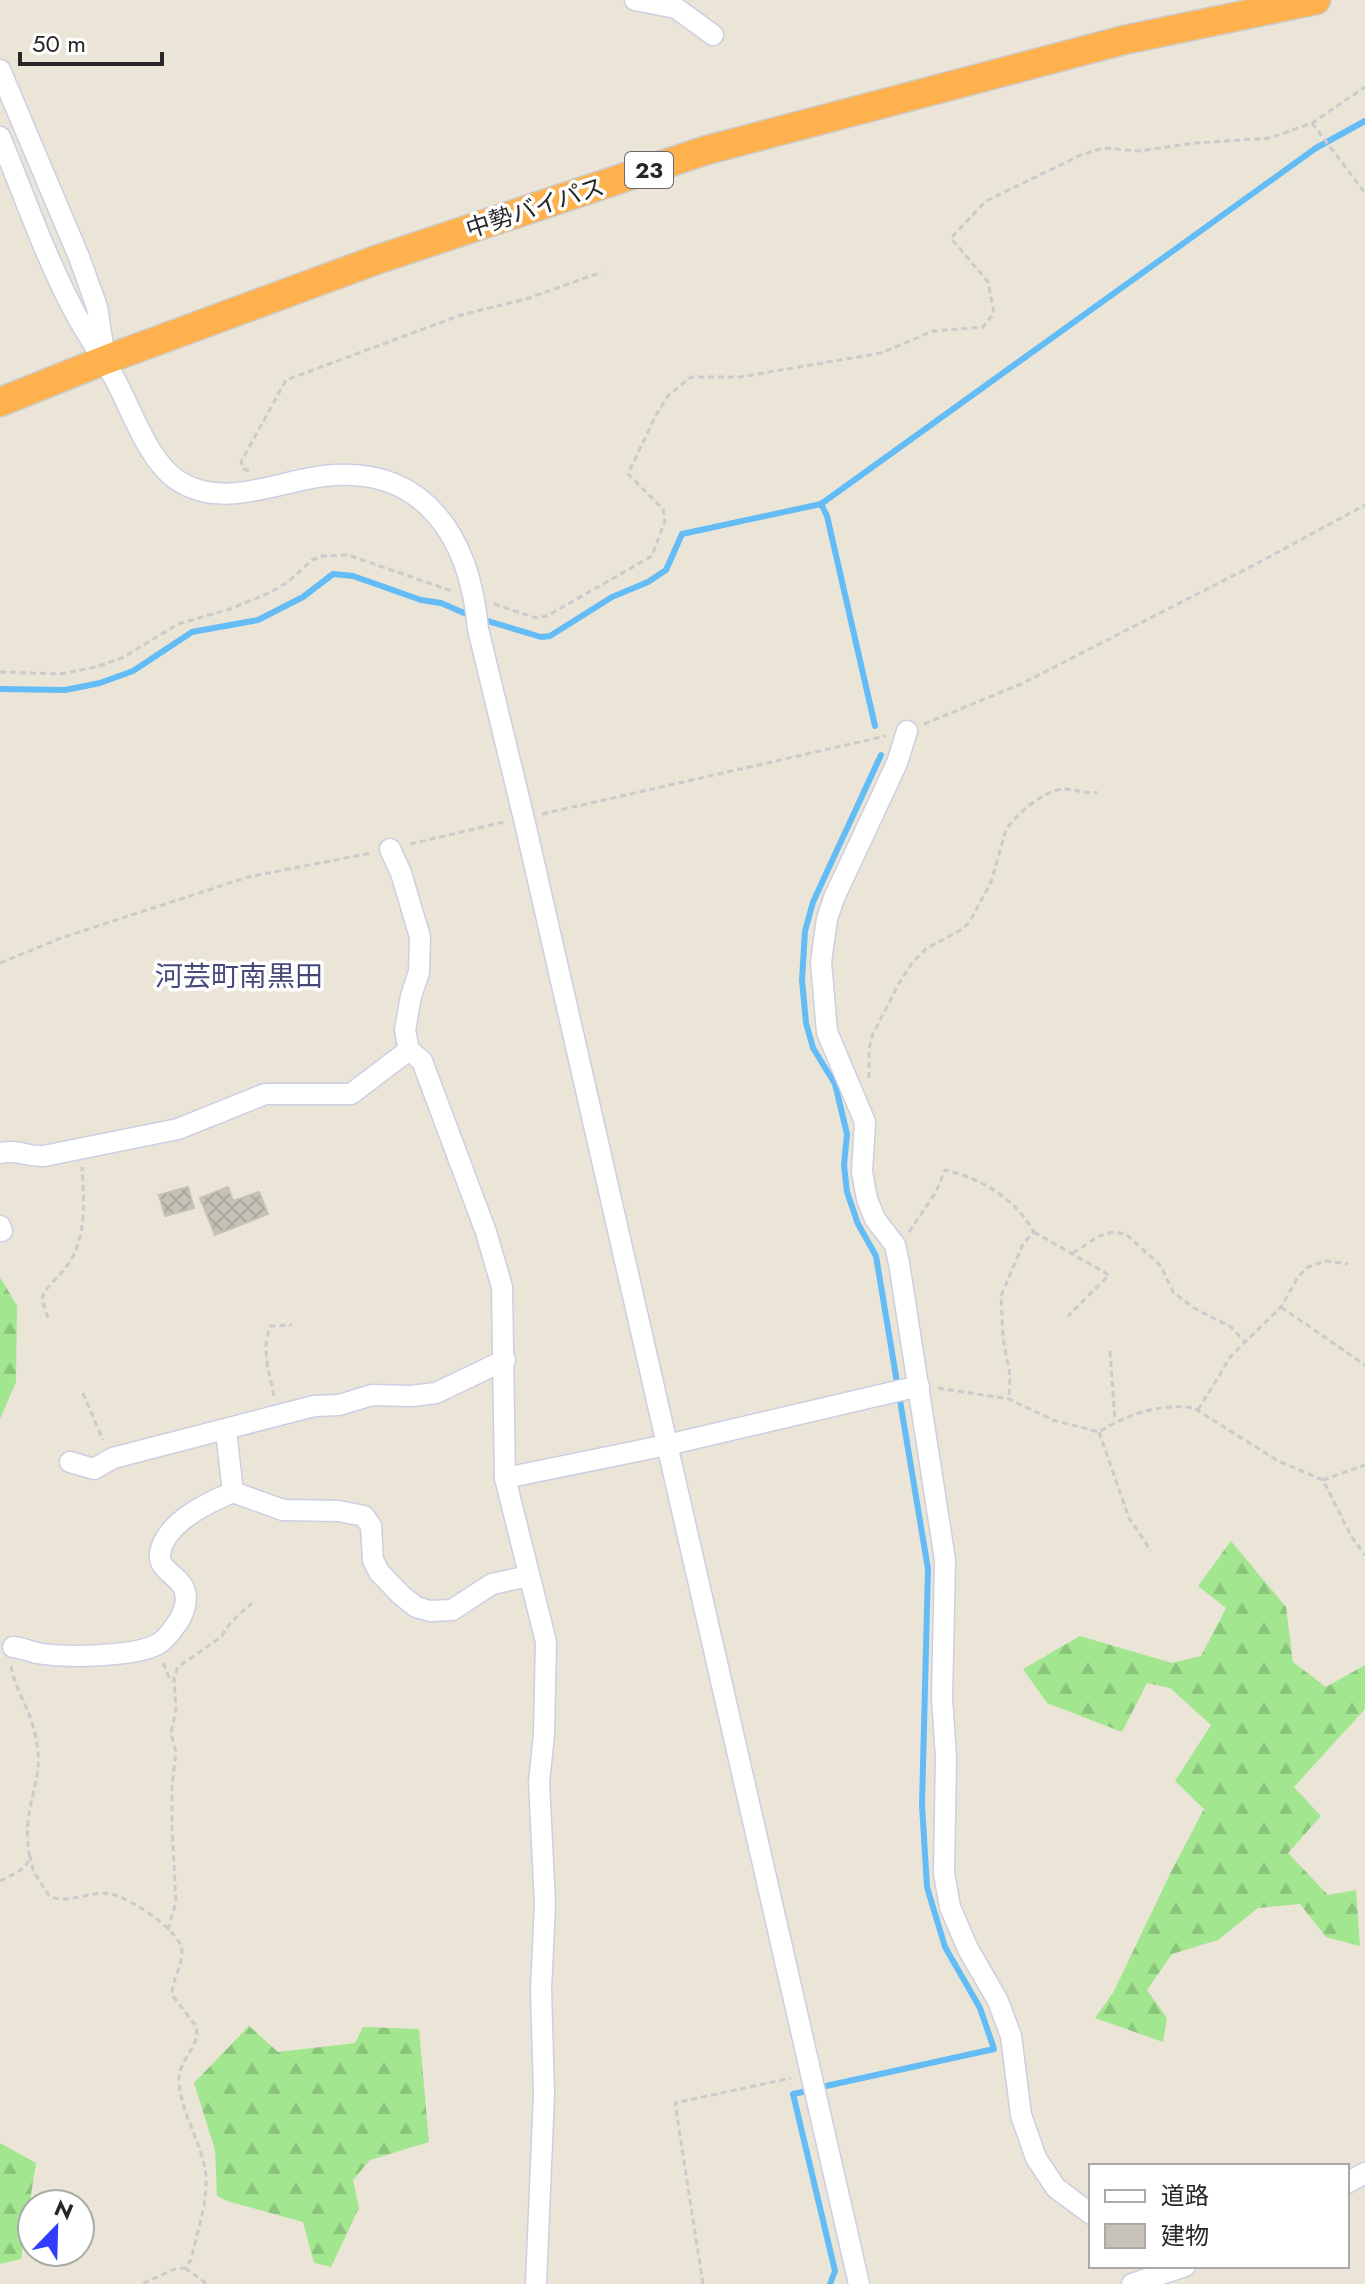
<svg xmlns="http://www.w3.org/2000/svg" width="1365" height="2284" font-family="Jost,'Noto Sans JP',sans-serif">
<defs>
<pattern id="forest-firs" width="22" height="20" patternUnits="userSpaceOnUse" patternTransform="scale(2)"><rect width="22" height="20" fill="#a2e690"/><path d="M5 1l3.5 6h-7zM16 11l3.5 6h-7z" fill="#8cc57c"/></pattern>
<pattern id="building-cross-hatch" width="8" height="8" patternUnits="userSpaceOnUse" patternTransform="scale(2)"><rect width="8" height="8" fill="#c6c2b7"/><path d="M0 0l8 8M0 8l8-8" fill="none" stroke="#aaa79d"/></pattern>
</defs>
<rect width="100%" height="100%" fill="#ebe5d7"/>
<g fill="url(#forest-firs)">
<path d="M0,1277l17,29 -1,76 -16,37z"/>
<path d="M1231,1541l55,66 7,55 33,25 39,-22v44l-71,78 27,29 -33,37 40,42 28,-5 4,56 -34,-9 -26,-33 -42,4 -40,32 -46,14 -25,36 20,28 -4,24 -68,-24 18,-25 58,-121 33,-63 -29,-28 36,-56 -41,-37 -23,-5 -25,49 -75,-29 -24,-34 57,-33 92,27 29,-7 25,-48 -28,-22z"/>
<path d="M249,2026l29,26 77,-9 8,-16 56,2 10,113 -59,18 -17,20 6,28 -28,59 -17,-4 -11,-41 -76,-21 -10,-5 -2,-46 -21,-67z"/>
<path d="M0,2143l36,20 -15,96 -21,5z"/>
</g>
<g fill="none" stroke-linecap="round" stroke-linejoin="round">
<g stroke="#63bcf5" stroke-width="6">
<path d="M821,504l6,12 48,210"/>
<path d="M481,619l60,18 9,-1 62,-39 36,-15 18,-12 16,-36 139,-30 495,-356 49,-27"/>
<path d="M0,689l65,1 35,-7 33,-12 59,-39 66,-12 45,-23 30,-23 20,2 68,24 20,3 30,13"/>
<path d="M826,2086l168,-37 -14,-41 -35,-61 -18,-60 -5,-82 6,-236 -52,-313 -18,-32 -11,-32 -3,-27 3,-31 -12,-50 -22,-36 -7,-25 -4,-43 3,-49 8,-29 68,-147"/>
<path d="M807,2091l-14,3 42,177 -5,13"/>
</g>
</g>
<g fill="url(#building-cross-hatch)" stroke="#c6c1b1" stroke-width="2">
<path d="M188,1187l6,21 -29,8 -6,-21z"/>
<path d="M228,1187l5,14 26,-9 9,22 -53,21 -15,-37z"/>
</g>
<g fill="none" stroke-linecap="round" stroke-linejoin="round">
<defs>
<g id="minor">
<path d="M635,0l41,8 37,27"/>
<path d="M0,70l79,187 18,50 7,45"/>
<path d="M0,137c23,55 43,114 71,168 13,27 32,51 46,78 15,29 32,78 60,97 45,30 98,2 147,-4 101,-12 146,63 154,153l46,190 335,1465"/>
<path d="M907,731l-10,32 -63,135 -7,21 -6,43 6,70 38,90 -3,50 5,27 8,20 20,26 4,18 46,297 -3,138 4,59 -2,116 6,34 18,42 30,52 13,35 10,79 15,43 20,30 35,26"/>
<path d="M390,849l11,24 19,64 -1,35 -8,24 -6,34 4,20 13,11 64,171 16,55 3,191 41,164 -2,92 -5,48 6,122 -4,86 3,104 -8,190"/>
<path d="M0,1153c20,-4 25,4 44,3l134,-27 87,-35h86l58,-44"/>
<path d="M0,1226l2,5"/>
<path d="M226,1431l7,61"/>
<path d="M70,1462l24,7 19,-11 201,-52 25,-1 33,-10 39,1 25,-3 69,-33"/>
<path d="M505,1478l162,-33 252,-59"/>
<path d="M13,1647c9,1 16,4 24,6 27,5 98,4 121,-9 7,-4 13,-12 17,-18 7,-8 13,-23 10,-34 -3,-16 -28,-21 -25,-39 6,-31 47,-50 73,-61l50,18 56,1 25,5 7,10 2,34 6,12 22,23 15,12 14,4 22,-1 40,-26 36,-8"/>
<path d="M1347,2183l18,-10"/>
<path d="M1132,2284l53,-18"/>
</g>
<path id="highway" d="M0,402l105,-42 271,-100 331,-110 417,-110 192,-40"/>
</defs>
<use href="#minor" stroke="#cdcee2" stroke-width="23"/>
<use href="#highway" stroke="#cbcbcb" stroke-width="31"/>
<g stroke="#cbcbcb" stroke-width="3" stroke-dasharray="6 4" stroke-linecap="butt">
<path d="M1312,123l53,70"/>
<path d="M249,471l-5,-2 -3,-7 45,-82 175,-65 65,-16 76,-27"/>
<path d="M494,604l42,14 11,-2 105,-60 13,-35 -2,-12 -35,-35 28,-59 12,-19 23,-19h49l141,-24 52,-22 50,-4 11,-14 -6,-31 -37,-44 35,-37 95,-46 22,-7 36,3 56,-8 75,-5 42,-15 53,-36"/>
<path d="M0,672l60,2 36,-7 26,-9 56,-34 52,-15 37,-15 21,-12 24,-22 11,-4 25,-1 104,36"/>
<path d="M924,724l97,-40 237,-121 107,-58"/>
<path d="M542,814l344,-78"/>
<path d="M410,844l94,-22"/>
<path d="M0,963l61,-25 187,-61 123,-24"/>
<path d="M869,1078v-29l3,-13 26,-51 14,-22 15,-15 32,-17 10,-8 22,-41 15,-52c10,-16 39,-41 59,-41 12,0 19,6 32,3"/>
<path d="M909,1232l27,-40 9,-22c38,9 69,28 89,62l-11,12 -22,52 2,42 7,37 -1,24"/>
<path d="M1034,1232l75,43 -41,41"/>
<path d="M1073,1253l26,-17 14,-4 13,2 35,32 12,26 21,16 37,19 13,14"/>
<path d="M1281,1307l84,58"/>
<path d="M48,1318l-6,-19 2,-6c7,-11 18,-19 25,-30 18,-27 15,-65 13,-96"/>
<path d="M1110,1351l5,70"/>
<path d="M938,1388l71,11 44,21 46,12c28,-18 62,-29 95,-24l84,53 45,19 28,56 14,19"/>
<path d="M83,1393l20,47"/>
<path d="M274,1396c-4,-21 -14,-50 -3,-70l21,-1"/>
<path d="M1198,1410l33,-54 50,-49 17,-30 10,-10 17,-6 23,3"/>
<path d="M1099,1432l30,86 22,33"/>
<path d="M1323,1480l42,-15"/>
<path d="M163,1663l8,19"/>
<path d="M30,1855l3,15 16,26c21,9 41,-6 62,-2 18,3 72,38 71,58 0,15 -10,27 -10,43l24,31c5,20 -16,32 -17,52 0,31 20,60 26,90 5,30 -8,63 -14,92l-6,8 -10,1 -34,15"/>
<path d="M0,1881c44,-21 24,-20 28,-59 4,-36 17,-53 6,-92 -5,-23 -20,-42 -23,-65"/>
<path d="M168,1930l8,-28 -4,-74v-43l4,-33 -5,-19 5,-23 -2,-33 4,-10 43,-30 10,-15 21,-19"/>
<path d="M185,2268l22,16"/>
<path d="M703,2284l-28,-181 116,-25"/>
</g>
<use href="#minor" stroke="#fff" stroke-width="20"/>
<use href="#highway" stroke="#ffb14e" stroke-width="28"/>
</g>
<g text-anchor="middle" stroke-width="7" stroke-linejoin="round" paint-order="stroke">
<rect fill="#fff" stroke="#686868" stroke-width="2" x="625" y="152" width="48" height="36" rx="6"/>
<g font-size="22" font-weight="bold" fill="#272727">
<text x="649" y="178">23</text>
</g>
<g font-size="24" fill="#272727" stroke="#fff">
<text transform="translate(535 208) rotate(-18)" y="8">中勢バイパス</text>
</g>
<g font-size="28" fill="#46497a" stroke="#fff">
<text x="239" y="986">河芸町南黒田</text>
</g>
</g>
<rect x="1089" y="2164" width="260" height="104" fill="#ffffff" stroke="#a9a9a9" stroke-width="2"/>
<rect x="1105" y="2190" width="40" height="12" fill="#ffffff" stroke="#a9a9a9" stroke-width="2"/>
<text x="1161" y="2204" font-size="24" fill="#272727">道路</text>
<rect x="1105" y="2224" width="40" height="24" fill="#c6c2b7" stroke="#a9a9a9" stroke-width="2"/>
<text x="1161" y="2244" font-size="24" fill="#272727">建物</text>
<g transform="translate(56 2228) rotate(23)"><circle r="38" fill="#ffffff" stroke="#a9a9a9" stroke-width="2"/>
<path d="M0-6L14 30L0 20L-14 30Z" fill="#303dff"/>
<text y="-12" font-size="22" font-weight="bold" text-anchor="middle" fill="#272727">N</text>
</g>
<path d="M20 52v12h142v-12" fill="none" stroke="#272727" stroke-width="4"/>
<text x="32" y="52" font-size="24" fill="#272727" stroke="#ffffff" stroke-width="6" paint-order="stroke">50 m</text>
</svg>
